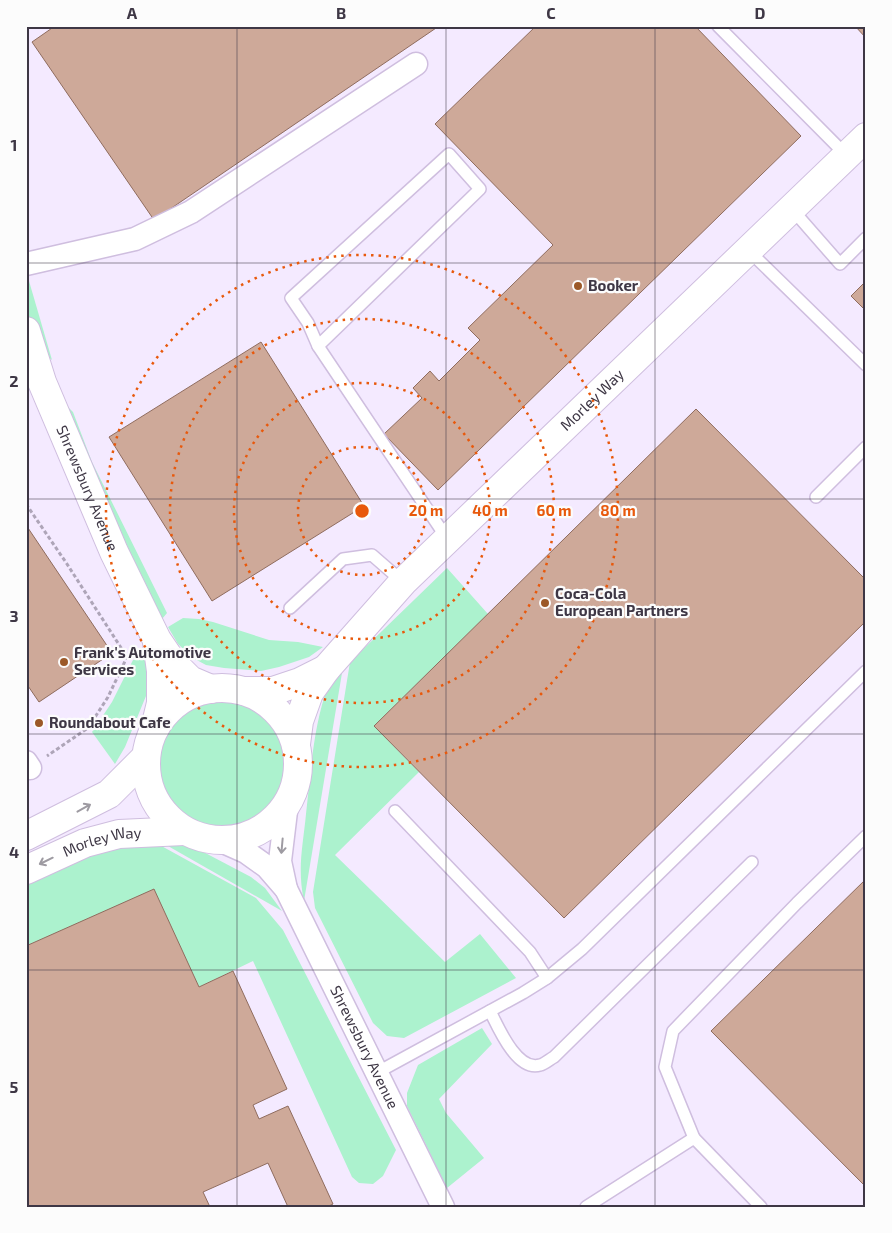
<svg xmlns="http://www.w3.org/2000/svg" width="892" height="1233" font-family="'Exo 2',sans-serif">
<rect width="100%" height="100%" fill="#f4eaff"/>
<g fill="#acf2ce">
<path d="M29,281l23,79c-21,-15 -26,-52 -26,-76z"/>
<path d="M68,407l5,5 19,50 75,151 -5,6 -6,-9 -89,-186z"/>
<path d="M447,568l41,46 -114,112 45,46 -84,83 110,107 35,-28 36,44 -112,60 -17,-2 -14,-13 -58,-115 -2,-16 37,-230z"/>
<path d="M183,618l16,1 14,3 56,18 29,2 25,5 -14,10 -30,10 -18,4 -37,-3 -18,-3 -13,-7 -15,-14 -10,-17z"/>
<path d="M146,658v38l-21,51 -10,17 -23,-32 20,-30 21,-42z"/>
<path d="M344,661l-40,240c-7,-33 -1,-55 2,-87 5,-43 7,-87 22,-128 3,-9 11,-17 16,-25z"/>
<circle cx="222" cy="763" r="64"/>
<path d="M161,842l31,4 59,31 14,11 17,23z"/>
<path d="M156,843l100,55 27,32 113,220 -13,26 -10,8 -14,-1 -7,-6 -99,-216 -54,26 -45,-97 -128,56v-64l74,-35z"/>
<path d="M482,1028l10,16 -53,55 7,14 38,45 -37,30 -40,-82v-13l11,-28z"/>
</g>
<g fill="#cea999" stroke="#8f6c5e">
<path d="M55,26h384l-285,194 -122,-178z"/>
<path d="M536,26h159l106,110 -363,354 -54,-56 38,-36 -9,-10 17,-17 9,10 41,-41 -12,-12 85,-83 -118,-121z"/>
<path d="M855,26h11v12z"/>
<path d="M866,281v30l-15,-15z"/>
<path d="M261,342l103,164 -152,95 -103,-164z"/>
<path d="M696,409l170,171v41l-302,297 -190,-192z"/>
<path d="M26,525l86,128 -73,49 -13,-19z"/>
<path d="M866,879v306l-1,1 -154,-155z"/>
<path d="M154,889l45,98 34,-16 54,118 -34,16 6,14 29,-13 45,98 -6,3h-39l-20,-44 -65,29 7,15h-184v-261z"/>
</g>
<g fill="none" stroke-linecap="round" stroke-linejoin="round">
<defs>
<g id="service">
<path d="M718,26l128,129"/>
<path d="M449,154l31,35 -162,157 -10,-23 -17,-25z"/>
<path d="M791,208l49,56 26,-26"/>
<path d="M748,250l118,115"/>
<path d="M318,346l130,194"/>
<path d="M816,497l50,-50"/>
<path d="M290,608l53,-49 29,-4 31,27"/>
<path d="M395,811l135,141 17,26"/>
<path d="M490,1011c8,16 27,61 50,54 5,-1 10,-6 14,-8l198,-195"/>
<path d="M378,1072l145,-79 24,-15 35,-29 284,-278"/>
<path d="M694,1138l-29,-71 8,-36 124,-128 69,-67"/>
<path d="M586,1207l108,-69 67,69"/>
</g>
<g id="minor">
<path d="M26,264l109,-25 56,-27 225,-148"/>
<path d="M26,762l4,6"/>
<path id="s1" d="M219,840l27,12 21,15 19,22 157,318"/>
<path d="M286,889l-6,-28 7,-58"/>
</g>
<g id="tertiary">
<path id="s2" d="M26,331l16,51 72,170 43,88 15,22 18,18 21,9"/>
<circle cx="222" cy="764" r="76"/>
<path d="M244,691h29l27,-9 26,-13"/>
<path d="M155,728l6,-25v-32l-4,-29"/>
<path id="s3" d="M296,744l3,-23 10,-28 17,-24 77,-87 463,-445"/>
<path d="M26,836l83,-42 37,-37"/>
<path id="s4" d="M26,870l59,-27 34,-9 65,-3"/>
</g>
</defs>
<use href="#service" stroke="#cfbedf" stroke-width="14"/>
<use href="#minor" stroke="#cfbedf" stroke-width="25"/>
<use href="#tertiary" stroke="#cfbedf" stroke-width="30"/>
<path stroke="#aea5b8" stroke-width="3" stroke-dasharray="4 2.5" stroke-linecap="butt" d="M26,504l41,60 60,93 -19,40 -20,31 -41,28"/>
<use href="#service" stroke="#fff" stroke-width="11"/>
<use href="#minor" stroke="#fff" stroke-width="22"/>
<use href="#tertiary" stroke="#fff" stroke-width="28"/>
</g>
<defs><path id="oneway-shaft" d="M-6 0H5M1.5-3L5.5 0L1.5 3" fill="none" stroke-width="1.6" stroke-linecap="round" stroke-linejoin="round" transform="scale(1.25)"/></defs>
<g stroke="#9e9ba2">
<use href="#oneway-shaft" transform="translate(84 808) rotate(-29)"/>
<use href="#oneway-shaft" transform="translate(282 846) rotate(95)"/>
<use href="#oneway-shaft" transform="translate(46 861) rotate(154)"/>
</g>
<path fill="none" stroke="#3e3745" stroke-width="1" stroke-opacity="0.55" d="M237,26v1181M446,26v1181M655,26v1181M26,263h840M26,499h840M26,734h840M26,970h840"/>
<g fill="none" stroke="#e8590c" stroke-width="2.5" stroke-dasharray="2.5 5">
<circle cx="362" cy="511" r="64"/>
<circle cx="362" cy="511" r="128"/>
<circle cx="362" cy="511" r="192"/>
<circle cx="362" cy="511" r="256"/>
</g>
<g fill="#9c5928" stroke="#fcfcfc" stroke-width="2">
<circle cx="578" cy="286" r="5"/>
<circle cx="545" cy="603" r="5"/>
<circle cx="64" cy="662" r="5"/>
<circle cx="39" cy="723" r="5"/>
</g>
<g text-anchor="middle" stroke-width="4.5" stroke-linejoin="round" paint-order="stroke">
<g font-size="15" font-weight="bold" fill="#3e3745" stroke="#fcfcfc" text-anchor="start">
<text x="588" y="291">Booker</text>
<text x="555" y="599">Coca-Cola<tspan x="555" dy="17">European Partners</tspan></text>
<text x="74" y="658">Frank's Automotive<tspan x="74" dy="17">Services</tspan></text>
<text x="49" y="728">Roundabout Cafe</text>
</g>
<g font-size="15" fill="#3e3745" stroke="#fcfcfc">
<text dy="5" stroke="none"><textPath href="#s3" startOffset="461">Morley Way</textPath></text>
<text dy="5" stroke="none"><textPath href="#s2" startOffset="169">Shrewsbury Avenue</textPath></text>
<text dy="5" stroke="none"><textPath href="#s4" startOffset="82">Morley Way</textPath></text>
<text dy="5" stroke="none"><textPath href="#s1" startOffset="261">Shrewsbury Avenue</textPath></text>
</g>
</g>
<circle cx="362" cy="511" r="8" fill="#e8590c" stroke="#fcfcfc" stroke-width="2.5"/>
<g font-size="15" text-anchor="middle" font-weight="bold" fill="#e8590c" stroke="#fcfcfc" stroke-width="4.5" stroke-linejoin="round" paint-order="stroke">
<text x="426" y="516">20 m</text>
<text x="490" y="516">40 m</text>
<text x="554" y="516">60 m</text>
<text x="618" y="516">80 m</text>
</g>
<rect width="892" height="1233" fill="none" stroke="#fcfcfc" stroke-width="55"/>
<rect x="28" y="28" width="836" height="1178" fill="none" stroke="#3e3745" stroke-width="2"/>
<g font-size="16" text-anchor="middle" font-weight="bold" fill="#3e3745">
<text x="132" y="19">A</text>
<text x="341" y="19">B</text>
<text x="551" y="19">C</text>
<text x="760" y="19">D</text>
<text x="14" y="151">1</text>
<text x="14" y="387">2</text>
<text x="14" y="622">3</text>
<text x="14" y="858">4</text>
<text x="14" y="1093">5</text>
</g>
</svg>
